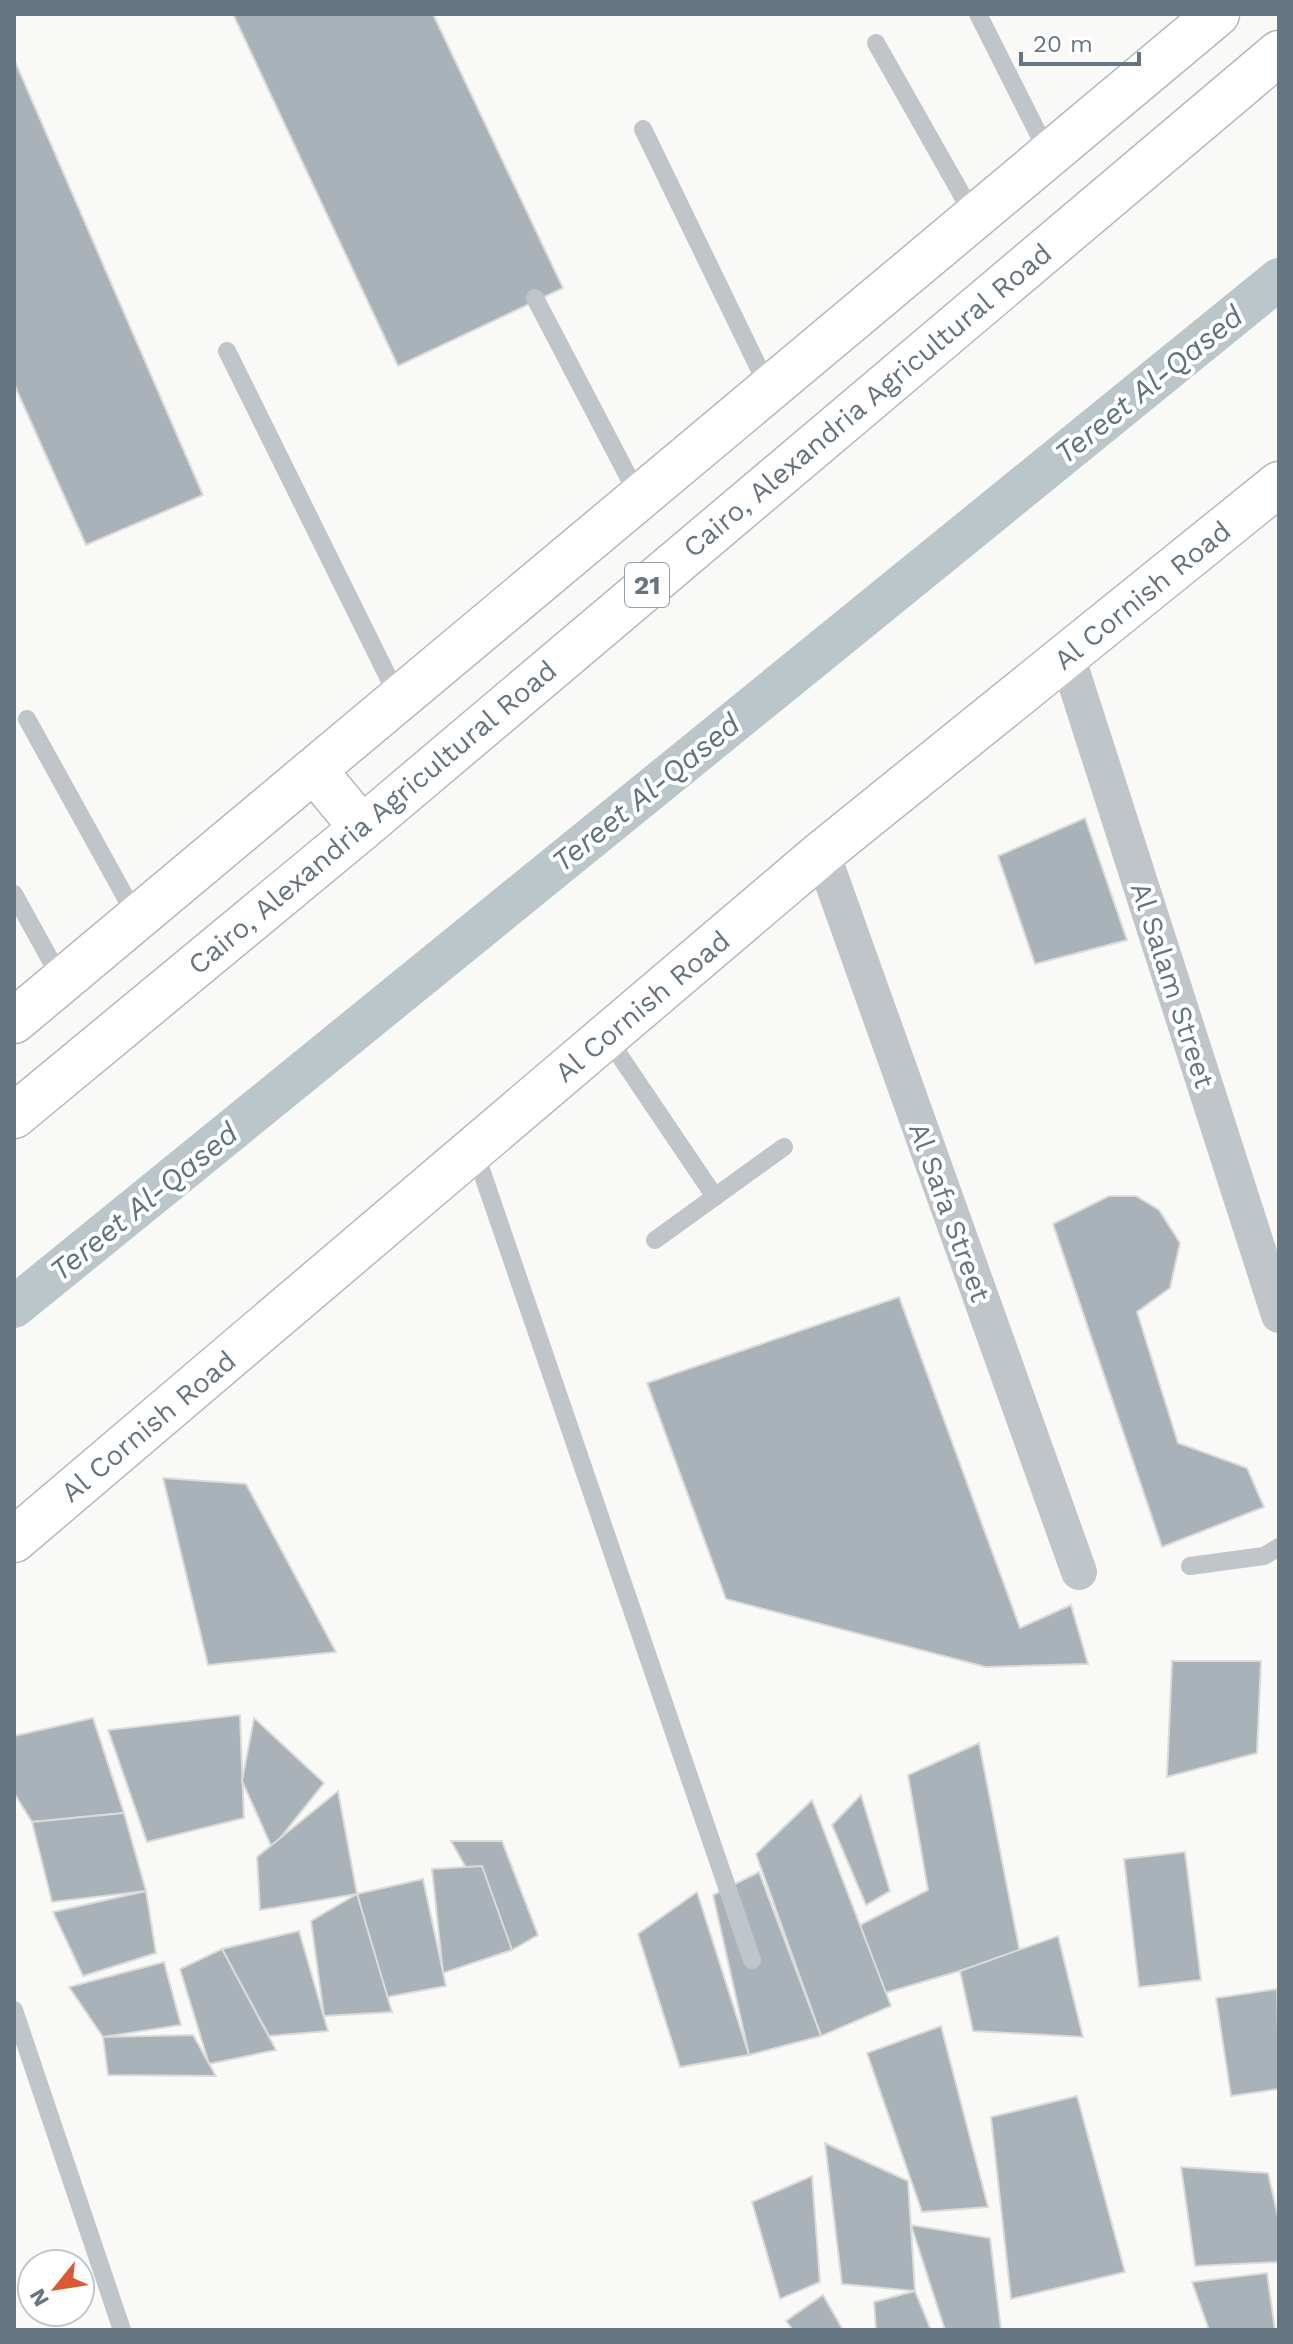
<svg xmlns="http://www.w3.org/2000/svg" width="1293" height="2344" font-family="'Work Sans',sans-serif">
<rect width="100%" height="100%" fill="#f9f9f7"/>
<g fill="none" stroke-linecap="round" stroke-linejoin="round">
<path stroke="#bac6ca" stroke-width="42" d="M14,1307l1265,-1028"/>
</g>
<g fill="#a9b2b8" stroke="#dbdbd9" stroke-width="2">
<path d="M233,14h200l130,274 -165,78z"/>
<path d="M14,59l189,436 -117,50 -72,-161z"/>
<path d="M1085,818l42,122 -92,24 -37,-108z"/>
<path d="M1109,1196h27l23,14 21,33 -10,45 -33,24 41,131 69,25 17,39 -102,40 -109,-323z"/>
<path d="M899,1297l121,331 51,-23 17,59 -102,3 -260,-68 -79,-216z"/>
<path d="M163,1478l83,6 90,168 -128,13z"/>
<path d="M1172,1661h89l-4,92 -90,24z"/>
<path d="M240,1715l4,103 -97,24 -39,-112z"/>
<path d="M93,1718l31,95 -92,9 -18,-29v-57z"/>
<path d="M254,1718l70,65 -52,65 -30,-67z"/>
<path d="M979,1743l41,210 -135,40 -25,-68 68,-35 -20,-115z"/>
<path d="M338,1791l19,103 -97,16 -3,-53z"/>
<path d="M861,1795l29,96 -24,14 -34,-80z"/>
<path d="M812,1800l79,206 -70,30 -65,-182z"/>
<path d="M124,1813l22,78 -94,11 -20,-80z"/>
<path d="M451,1841h51l36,94 -26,15z"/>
<path d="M1185,1852l16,128 -62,7 -15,-128z"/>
<path d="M482,1866l30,84 -69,23 -11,-104z"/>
<path d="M759,1872l62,164 -72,19 -36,-160z"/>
<path d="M423,1879l23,107 -59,11 -30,-103z"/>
<path d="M146,1891l10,62 -73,23 -30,-64z"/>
<path d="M697,1892l52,163 -69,12 -42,-133z"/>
<path d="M357,1894l35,118 -68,4 -13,-95z"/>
<path d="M299,1931l29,100 -59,5 -47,-87z"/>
<path d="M1058,1936l25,101 -110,-6 -13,-60z"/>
<path d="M222,1949l54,101 -67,14 -29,-95z"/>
<path d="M164,1962l17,63 -78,12 -34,-50z"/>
<path d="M1277,1989l2,100 -48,7 -15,-98z"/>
<path d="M941,2026l47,181 -66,5 -55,-159z"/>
<path d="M193,2035l23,41 -108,-1 -5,-38z"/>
<path d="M1077,2096l48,176 -114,27 -20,-182z"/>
<path d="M825,2143l83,38 7,110 -73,-7z"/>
<path d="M1181,2167l87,6 11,48v41l-84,4z"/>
<path d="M812,2176l8,106 -40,17 -28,-97z"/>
<path d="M911,2225l79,13 11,92h-56z"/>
<path d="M1267,2273l8,57h-66l-17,-48z"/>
<path d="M915,2291l16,39h-55l-2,-28z"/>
<path d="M823,2295l20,35h-50l-7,-9z"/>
</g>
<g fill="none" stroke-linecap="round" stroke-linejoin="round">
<defs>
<path id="secondary" d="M14,1540l808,-687 457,-369"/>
<g id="highway">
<path d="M314,770l48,58"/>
<path d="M14,1021l1203,-1007"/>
<path d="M14,1116l348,-288 917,-775"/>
</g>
</defs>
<use href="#secondary" stroke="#b3b9bd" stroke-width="47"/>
<use href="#highway" stroke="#b4b8bc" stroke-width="47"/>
<g stroke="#c0c5c9" stroke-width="18">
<path d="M978,14l71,141"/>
<path d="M876,43l99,175"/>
<path d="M643,129l126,260"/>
<path d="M535,298l104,199"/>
<path d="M227,351l172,348"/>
<path d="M27,719l110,199"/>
<path d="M14,894l48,87"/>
<path d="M607,1037l108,160"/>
<path d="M474,1149l278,811"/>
<path d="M655,1240l129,-93"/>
<path d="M1190,1566l74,-10 15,-9"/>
<path d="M14,2010l108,320"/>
</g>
<g stroke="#c0c5c9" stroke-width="36">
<path d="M1067,656l212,659"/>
<path d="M822,853l257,719"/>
</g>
<use href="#secondary" stroke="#fff" stroke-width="44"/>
<use href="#highway" stroke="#fff" stroke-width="44"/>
</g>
<g text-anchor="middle" stroke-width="8" stroke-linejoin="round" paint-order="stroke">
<rect fill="#fff" stroke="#939ea7" stroke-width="2" x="625" y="563" width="44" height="44" rx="6"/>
<g font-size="26" font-weight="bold" fill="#657581">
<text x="647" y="594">21</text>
</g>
<g font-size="28" fill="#657581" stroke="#fff">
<text transform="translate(867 400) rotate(-40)" y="10">Cairo, Alexandria Agricultural Road</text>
<text transform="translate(1142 595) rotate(-39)" y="10">Al Cornish Road</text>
<text transform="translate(372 817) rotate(-40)" y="10">Cairo, Alexandria Agricultural Road</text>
<text transform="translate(1173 985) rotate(72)" y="10">Al Salam Street</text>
<text transform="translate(642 1006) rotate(-40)" y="10">Al Cornish Road</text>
<text transform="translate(950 1212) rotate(70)" y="10">Al Safa Street</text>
<text transform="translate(148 1426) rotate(-40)" y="10">Al Cornish Road</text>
</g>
<g font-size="30" font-style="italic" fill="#60747b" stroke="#fff">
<text transform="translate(1149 385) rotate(-39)" y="10">Tereet Al-Qased</text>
<text transform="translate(646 793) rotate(-39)" y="10">Tereet Al-Qased</text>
<text transform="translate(144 1202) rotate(-39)" y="10">Tereet Al-Qased</text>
</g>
</g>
<rect width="1293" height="2344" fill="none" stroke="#657581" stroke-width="32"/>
<g transform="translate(56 2288) rotate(240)"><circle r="38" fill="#ffffff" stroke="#c1c8cd" stroke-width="2"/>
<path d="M0-6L14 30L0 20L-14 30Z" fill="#dc5934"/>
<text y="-12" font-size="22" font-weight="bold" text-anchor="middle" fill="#657581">N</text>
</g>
<path d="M1021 52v12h118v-12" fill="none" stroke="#657581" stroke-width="4"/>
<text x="1033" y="52" font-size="24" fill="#657581" stroke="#ffffff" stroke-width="6" paint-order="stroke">20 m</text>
</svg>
